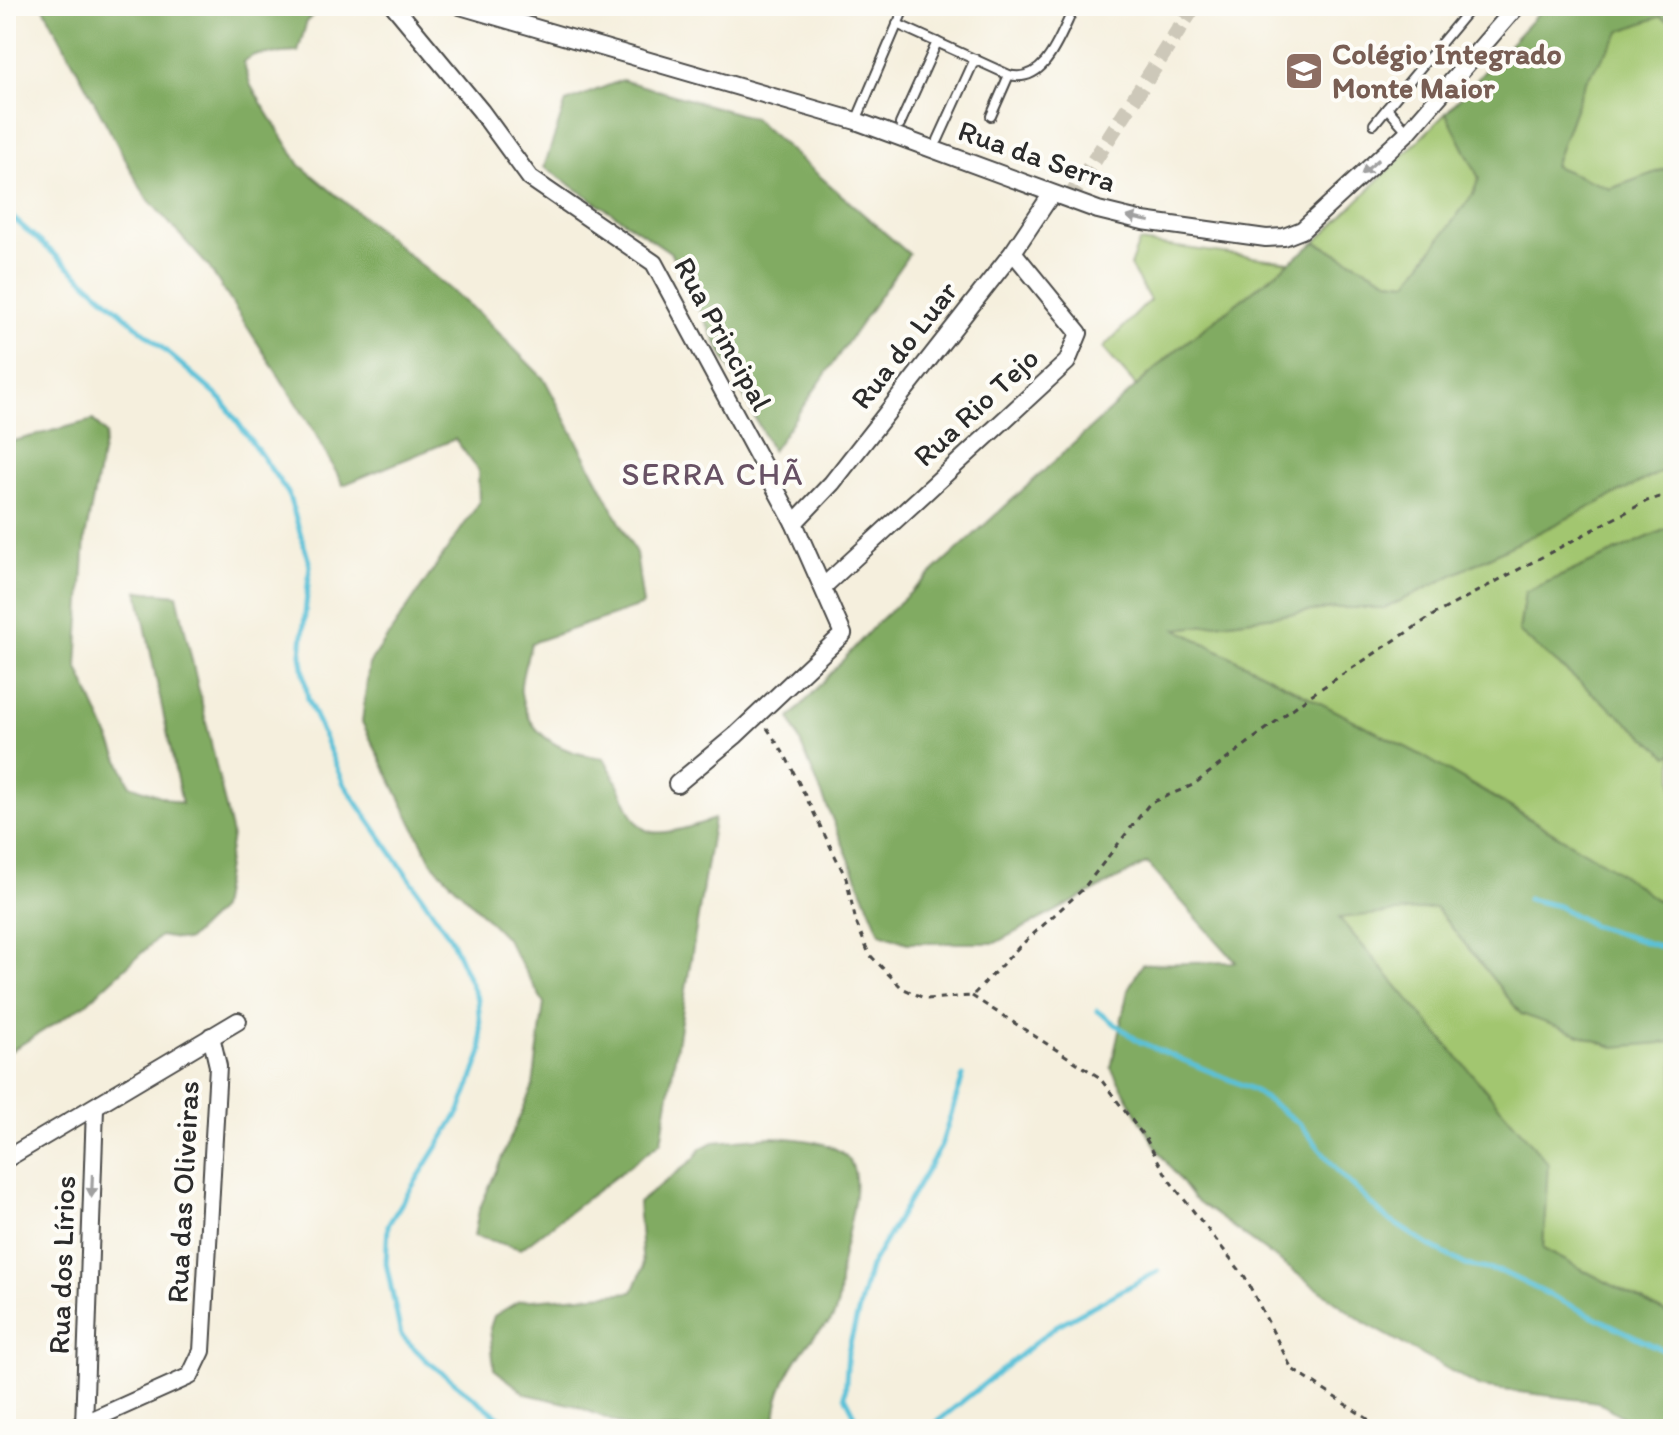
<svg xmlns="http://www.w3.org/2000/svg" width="1679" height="1435" font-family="Itim,sans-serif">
<rect width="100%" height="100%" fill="#fdfcf7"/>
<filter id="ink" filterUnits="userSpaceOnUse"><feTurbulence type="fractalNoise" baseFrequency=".0125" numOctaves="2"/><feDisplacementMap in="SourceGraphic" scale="16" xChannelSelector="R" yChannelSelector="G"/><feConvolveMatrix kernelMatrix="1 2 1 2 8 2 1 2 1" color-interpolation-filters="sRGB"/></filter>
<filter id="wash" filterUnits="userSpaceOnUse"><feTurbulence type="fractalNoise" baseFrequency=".006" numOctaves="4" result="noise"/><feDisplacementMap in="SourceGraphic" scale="32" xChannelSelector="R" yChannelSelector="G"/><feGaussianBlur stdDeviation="1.8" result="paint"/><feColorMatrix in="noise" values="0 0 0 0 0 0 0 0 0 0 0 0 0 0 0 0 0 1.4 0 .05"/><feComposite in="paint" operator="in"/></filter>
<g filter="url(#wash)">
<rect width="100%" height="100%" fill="#f5efdd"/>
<g fill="#a2c670" stroke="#66784e" stroke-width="2">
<path d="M1661,16l12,8v142l-63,23 -56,-23 31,-84 36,-51z"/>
<path d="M1446,113l33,65 -6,16 -65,88 -20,-2 -72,-38z"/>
<path d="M1139,242l151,20 -115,89 -39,35 -33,-38 47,-48 -20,-34z"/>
<path d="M1673,466v60l-148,66 -6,39 149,124 5,-2v159c-155,-112 -328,-196 -497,-283l159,-21h51z"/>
<path d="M1436,907l85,107 152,28v275l-130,-68 4,-86 -209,-246z"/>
</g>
<g fill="#81ab62" stroke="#566b46" stroke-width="2">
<path d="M43,6h280l-16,15 -9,31 -44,3 -11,7 8,24 49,79 182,151 63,64 91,173 7,52 -112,38c-3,14 -12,36 -10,50 7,45 43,61 83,65 40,67 19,93 110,61l-53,323 -140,107 -47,-13 5,-26 54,-124 11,-83 -39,-66 -73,-74 -70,-141 7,-58 110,-161 -1,-33 -23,-31 -112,46 -29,-54 -105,-164 -64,-71z"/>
<path d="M1545,6h128v18l-12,-8 -40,15 -36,51 -31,84 56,23 63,-23v300l-287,142h-51l-158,21 244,126 190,112 62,45v130l-59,5 -93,-33 -85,-106 -97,10 209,245 -5,86 130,68v112h-30l-45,-27 -118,-15 -115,-64 -172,-125 -35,-47 -47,-83 17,-78 14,-26 94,-2 -89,-99 -152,80h-88l-27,-10 -90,-215 85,-93 300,-274 141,-109 72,38 20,2 65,-88 6,-16 -33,-65z"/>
<path d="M622,80l131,38 156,136 -137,197 -102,-199 -126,-85 22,-65z"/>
<path d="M93,420l13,14 -21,104 -8,128 53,119 52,19 -44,-213 39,4 55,240 -12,74 -33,32 -27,-5 -74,68 -80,50v-611z"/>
<path d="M1673,526v227l-5,3 -149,-124 6,-40z"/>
<path d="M771,1137c100,5 92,31 72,117 -5,20 0,47 -11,65 -4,7 -12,11 -18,17 -21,25 -42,60 -38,93h-144l-58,-24 -48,-11 -32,-25 -4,-41 4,-12 25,-15 114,-9 10,-24 -5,-65 56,-44 7,-11 13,-6z"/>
</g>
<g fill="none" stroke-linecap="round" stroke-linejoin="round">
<g stroke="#5ac1d8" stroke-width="5">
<path d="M6,212l216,188 66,93 22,72 -9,89 7,45 36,85 106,153 28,63 4,52 -22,59 -72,114 -2,38 15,72 25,25 88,69"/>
<path d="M1528,899l30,7 34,19 81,26"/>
<path d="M1097,1011l43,31 112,47 48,35 41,51 45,43 44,28 36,19 36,7 171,83"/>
<path d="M862,1429l-17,-33 3,-45 22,-84 71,-121 22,-70"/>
<path d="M919,1429l14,-4 123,-99 102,-55"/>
</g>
</g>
</g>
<g filter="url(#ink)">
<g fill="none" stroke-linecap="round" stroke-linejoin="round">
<path stroke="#cdc8b9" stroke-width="16" stroke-dasharray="16 8" stroke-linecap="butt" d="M1068,201l126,-195"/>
<defs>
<g id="service">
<path d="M897,24l112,51c38,10 52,-43 66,-69"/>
<path d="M991,116l18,-41"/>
<path d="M856,121l47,-110"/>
<path d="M900,124l37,-82"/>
<path d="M1374,124l13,-16"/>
<path d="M1408,132l-21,-24 85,-102"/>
<path d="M938,140l37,-81"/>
</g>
<g id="minor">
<path d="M394,6l87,105 49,67 124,85 140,260 49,111 -107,101 -59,49"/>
<path d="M460,6l396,115 242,89 45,11 123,17 18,-1 18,-7 106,-98 109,-126"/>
<path d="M794,523l38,-40 181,-231 38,-57"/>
<path d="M824,586l243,-224 12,-29 -66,-81"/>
<path d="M6,1159l232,-138"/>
<path d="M84,1425l11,-317"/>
<path d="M72,1429l118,-53 12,-25 16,-285 -7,-30"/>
</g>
</defs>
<use href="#service" stroke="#494846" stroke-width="12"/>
<use href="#minor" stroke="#494846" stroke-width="20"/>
<g stroke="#494846" stroke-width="3" stroke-dasharray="6 6" stroke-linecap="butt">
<path d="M767,728l19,29 60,121 10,44 13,32 33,34 24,11 46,-3 47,-49 64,-58 67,-86 43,-18 115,-88 127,-83 212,-113 26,-8"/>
<path d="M972,996l127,81 47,62 23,41 76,97 47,92 91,60"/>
</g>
<use href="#service" stroke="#fff" stroke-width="8"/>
<use href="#minor" stroke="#fff" stroke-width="16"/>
</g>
<defs><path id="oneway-solid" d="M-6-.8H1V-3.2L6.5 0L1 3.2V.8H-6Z" transform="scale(2)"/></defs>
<g fill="#a0a0a0">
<use href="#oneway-solid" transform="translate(1370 167) rotate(139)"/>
<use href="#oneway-solid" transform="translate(1138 219) rotate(-168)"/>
<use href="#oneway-solid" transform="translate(92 1186) rotate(92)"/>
</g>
</g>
<defs>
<symbol id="school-square" viewBox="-11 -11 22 22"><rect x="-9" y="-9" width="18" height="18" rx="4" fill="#8d6e63" stroke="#fdfcf7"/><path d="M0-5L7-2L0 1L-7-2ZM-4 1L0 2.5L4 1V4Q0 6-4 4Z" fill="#fff"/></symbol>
</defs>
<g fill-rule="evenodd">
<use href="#school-square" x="1282" y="49" width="44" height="44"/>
</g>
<g text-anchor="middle" stroke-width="8" stroke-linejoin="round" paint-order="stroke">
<g font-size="30" font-weight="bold" fill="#785e54" stroke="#fdfcf7" text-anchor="start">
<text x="1332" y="64">Colégio Integrado<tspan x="1332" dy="34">Monte Maior</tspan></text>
</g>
<g font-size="30" fill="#2b2b2b" stroke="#fdfcf7">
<text transform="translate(1037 156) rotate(19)" y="10">Rua da Serra</text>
<text transform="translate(723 334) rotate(61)" y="10">Rua Principal</text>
<text transform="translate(904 345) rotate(-52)" y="10">Rua do Luar</text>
<text transform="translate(976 407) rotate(-43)" y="10">Rua Rio Tejo</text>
<text transform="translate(183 1192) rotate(-87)" y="10">Rua das Oliveiras</text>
<text transform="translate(62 1265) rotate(-88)" y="10">Rua dos Lírios</text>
</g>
<g font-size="32" letter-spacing="2" fill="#685265" stroke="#fdfcf7">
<text x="713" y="485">SERRA CHÃ</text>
</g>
</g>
<rect width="1679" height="1435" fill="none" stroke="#fdfcf7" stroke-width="32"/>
</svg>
